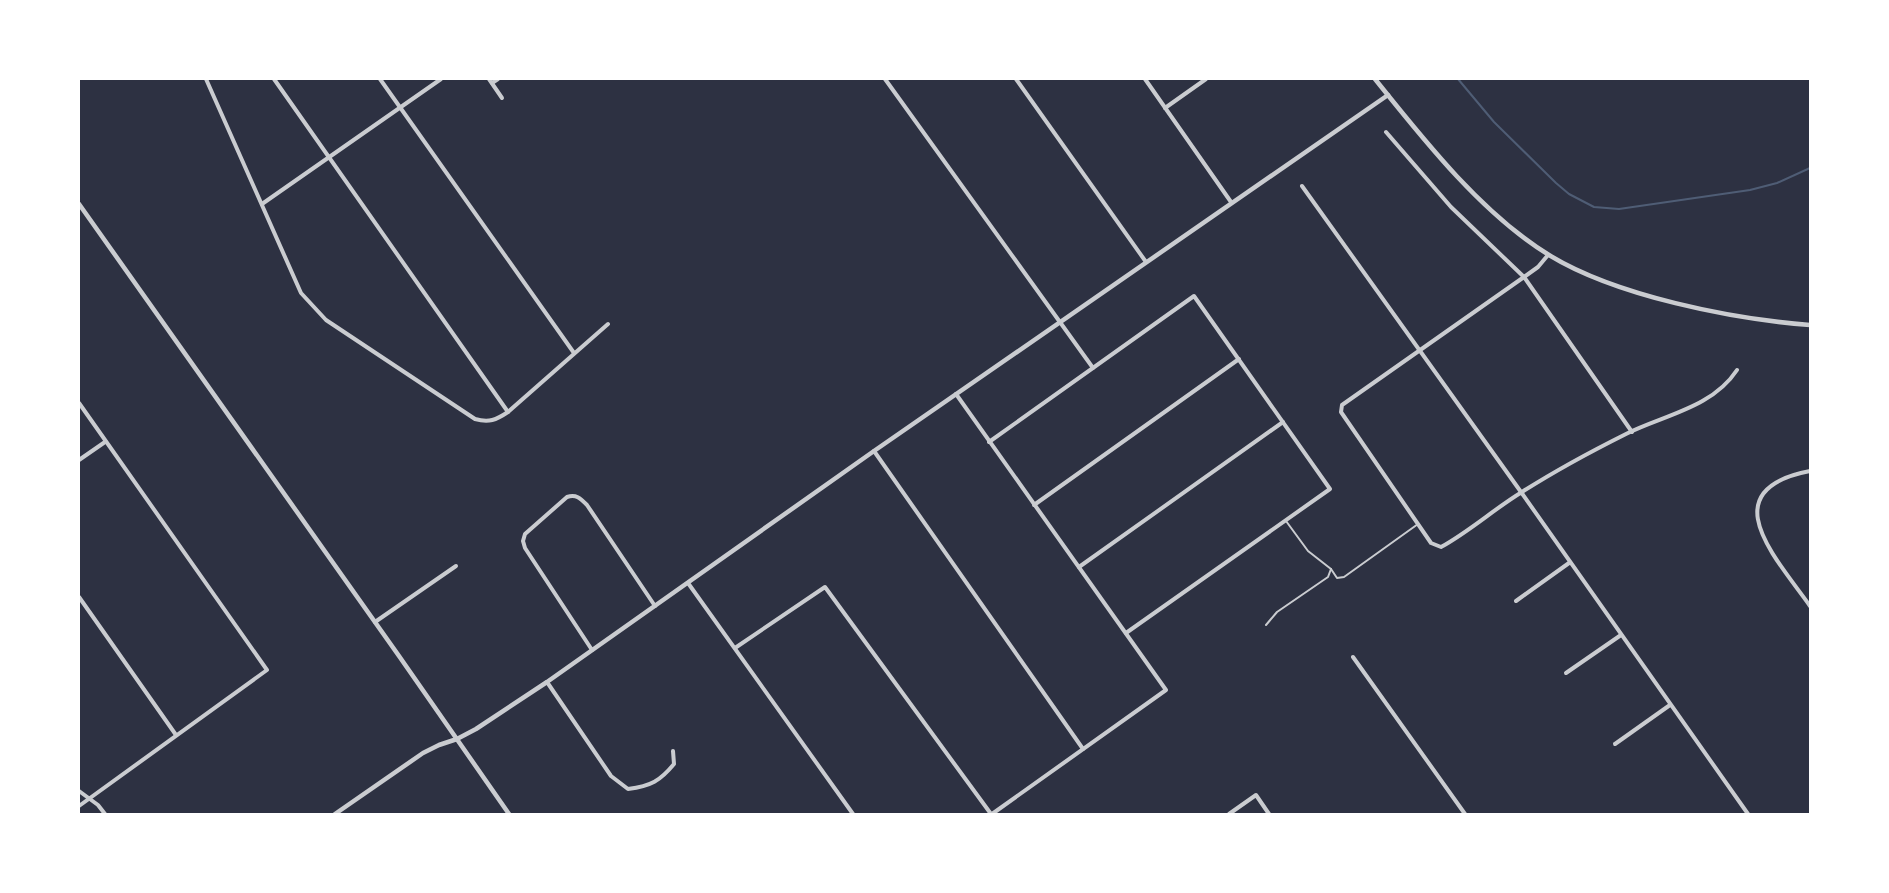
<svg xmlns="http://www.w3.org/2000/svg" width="1889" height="893" font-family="'Space Grotesk',sans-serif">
<rect width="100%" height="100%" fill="#2d3142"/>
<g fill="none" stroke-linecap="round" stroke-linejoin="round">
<path stroke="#4f5d75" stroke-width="2" d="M1458,79l36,43 62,61 13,11 25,13 25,2 131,-19 27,-7 33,-15"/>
<g stroke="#caccd0" stroke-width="2">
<path d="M1286,521l22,30 23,18 6,9 7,-1 74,-53"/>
<path d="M1266,625l11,-13 51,-35 3,-8"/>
</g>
<g stroke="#caccd0" stroke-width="4">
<path d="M206,79l95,214 25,27 149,99c14,4 21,1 33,-7l100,-88"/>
<path d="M274,79l234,333"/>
<path d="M380,79l194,274"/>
<path d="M489,79l13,19"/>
<path d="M885,79l208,289"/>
<path d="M1016,79l130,183"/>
<path d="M1145,79l86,123"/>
<path d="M492,83l6,-4"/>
<path d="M1165,108l41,-29"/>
<path d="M1386,132l65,75 73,70 108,155"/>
<path d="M1302,186l219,306 227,322"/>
<path d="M262,204l179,-125"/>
<path d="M1548,255l-10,12 -14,10 -182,128 -1,7 90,131 10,4c29,-16 53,-38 81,-55 33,-21 68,-40 104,-58 38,-19 86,-26 111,-64"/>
<path d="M956,394l210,296 -174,124"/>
<path d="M79,403l188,267 -188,136"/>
<path d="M989,442l205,-146 136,193 -204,144"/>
<path d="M874,451l209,298"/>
<path d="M79,460l26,-18"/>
<path d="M1810,471c-100,19 -33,88 0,135"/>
<path d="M1034,505l205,-146"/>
<path d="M1079,567l204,-145"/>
<path d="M688,583l165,231"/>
<path d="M79,597l97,138"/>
<path d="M1516,601l53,-38"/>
<path d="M375,622l81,-56"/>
<path d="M735,648l90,-61 166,227"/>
<path d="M592,650l-67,-102 -2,-7 2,-7 42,-37c9,-3 13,1 20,8l68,101"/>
<path d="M1353,657l112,157"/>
<path d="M1566,673l55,-38"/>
<path d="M547,682l64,94 17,13c23,-3 32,-8 46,-25l-1,-13"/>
<path d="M1615,744l55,-39"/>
<path d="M79,791l19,14 7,9"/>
<path d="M1229,814l27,-19 13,19"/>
</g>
<g stroke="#caccd0" stroke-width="4.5">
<path d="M1375,79c48,60 107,135 174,176 67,41 183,64 261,70"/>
<path d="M79,204l320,452 110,158"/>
<path d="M335,814l88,-61 16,-8 18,-6 19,-10 71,-47 327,-231 514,-356"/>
</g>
</g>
<rect width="1889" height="893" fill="none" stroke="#ffffff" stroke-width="160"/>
</svg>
